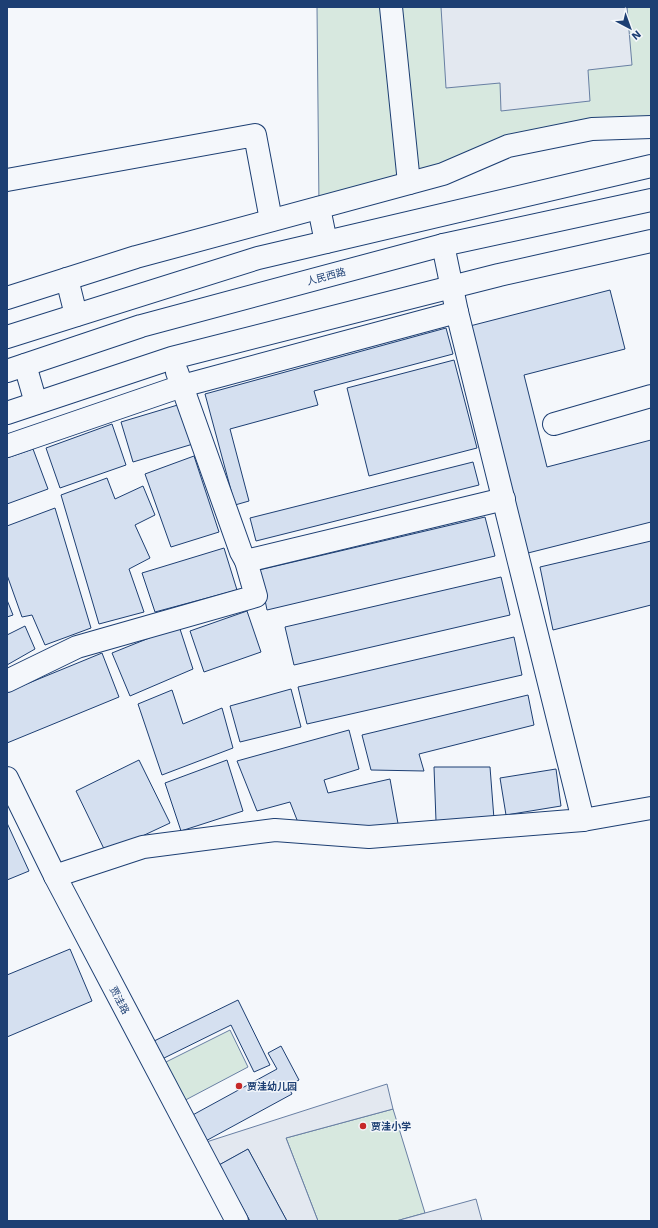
<svg xmlns="http://www.w3.org/2000/svg" width="658" height="1228" font-family="'Work Sans','Noto Sans SC',sans-serif">
<rect width="100%" height="100%" fill="#f4f7fb"/>
<g fill="#d7e8df" stroke="#687fa3">
<path d="M317,7h334v120l-59,2 -273,79z"/>
<path d="M230,1030l18,37 -72,38 -20,-38z"/>
<path d="M393,1109l32,104 -29,8h-78l-32,-83z"/>
</g>
<g fill="#e3e8f0" stroke="#687fa3">
<path d="M441,7h186l5,58 -44,5 2,31 -89,10 -1,-28 -54,5z"/>
<path d="M387,1084l6,25 -107,29 32,83h-31l-39,-72 -29,16 -22,-20z"/>
<path d="M476,1199l6,22h-86l29,-8z"/>
</g>
<g fill="#d5e0f0" stroke="#1d3f73">
<path d="M610,290l15,59 -101,26 23,92 104,-27v82l-127,32 -58,-227z"/>
<path d="M446,328l7,26 -139,37 4,14 -88,24 19,72 -14,4 -30,-111z"/>
<path d="M454,360l23,88 -108,28 -22,-88z"/>
<path d="M181,404l12,40 -60,18 -12,-40z"/>
<path d="M112,424l14,41 -66,23 -14,-40z"/>
<path d="M33,449l15,40 -41,15v-46z"/>
<path d="M194,456l25,76 -48,15 -26,-73z"/>
<path d="M473,462l6,23 -223,56 -6,-23z"/>
<path d="M107,478l8,21 28,-13 12,29 -20,10 15,33 -21,11 15,43 -45,12 -38,-129z"/>
<path d="M55,508l36,120 -46,17 -13,-30 -10,2 -15,-42v-49z"/>
<path d="M485,517l10,39 -228,54 -8,-40z"/>
<path d="M651,541v64l-98,25 -13,-63z"/>
<path d="M224,548l13,42 -82,22 -13,-39z"/>
<path d="M501,577l9,38 -216,50 -9,-38z"/>
<path d="M7,600l6,15 -6,2z"/>
<path d="M247,611l14,41 -57,20 -14,-41z"/>
<path d="M25,626l10,23 -28,16v-30z"/>
<path d="M179,626l14,43 -63,27 -18,-43z"/>
<path d="M514,637l8,38 -215,49 -9,-37z"/>
<path d="M102,653l17,44 -112,46v-51z"/>
<path d="M291,689l10,38 -61,15 -10,-36z"/>
<path d="M172,690l11,34 39,-16 11,40 -71,27 -24,-71z"/>
<path d="M528,695l6,30 -115,29 5,17 -53,-1 -9,-35z"/>
<path d="M349,730l10,39 -35,11 4,13 62,-14 9,50 -100,-4 -9,-23 -33,9 -20,-50z"/>
<path d="M139,760l31,63 -64,30 -30,-62z"/>
<path d="M227,760l16,51 -62,20 -16,-48z"/>
<path d="M434,767h56l4,52 -58,2z"/>
<path d="M556,769l5,37 -55,9 -6,-37z"/>
<path d="M7,823l22,48 -22,9z"/>
<path d="M70,949l22,52 -85,36v-62z"/>
<path d="M238,1000l32,65 -16,7 -23,-47 -75,37 -8,-18z"/>
<path d="M281,1046l18,34 -11,6 4,8 -90,49 -13,-26 88,-48 -9,-16z"/>
<path d="M248,1149l39,72h-37l-31,-56z"/>
</g>
<g fill="none" stroke-linecap="round" stroke-linejoin="round">
<defs>
<g id="minor">
<path d="M391,7l18,176"/>
<path d="M7,180l248,-45 16,85"/>
<path d="M319,208l7,34"/>
<path d="M67,279l9,36"/>
<path d="M7,298l129,-41 307,-83 65,-28 84,-17 59,-2"/>
<path d="M25,365l11,38"/>
<path d="M177,372l64,180 5,9"/>
<path d="M7,413l165,-55 327,-83 152,-34"/>
<path d="M554,424l97,-28"/>
<path d="M7,446l175,-60 275,-74"/>
<path d="M7,681l70,-34 179,-51 -10,-35 258,-62"/>
<path d="M7,778l48,98 182,345"/>
<path d="M583,820l68,-12"/>
<path d="M55,876l88,-29 132,-17 94,7 214,-17 -126,-508 -14,-67"/>
</g>
<g id="major">
<path d="M7,337l251,-79 393,-92"/>
<path d="M7,371l134,-45 302,-81 208,-45"/>
</g>
</defs>
<use href="#minor" stroke="#1d3f73" stroke-width="24"/>
<use href="#major" stroke="#1d3f73" stroke-width="24"/>
<use href="#minor" stroke="#f4f7fb" stroke-width="22"/>
<use href="#major" stroke="#f4f7fb" stroke-width="22"/>
</g>
<g fill="#c62828" stroke="#f4f7fb" stroke-width="1.5">
<circle cx="239" cy="1086" r="4"/>
<circle cx="363" cy="1126" r="4"/>
</g>
<g text-anchor="middle" stroke-width="3" stroke-linejoin="round" paint-order="stroke">
<g font-size="10" fill="#1d3f73" stroke="#f4f7fb">
<text transform="translate(326 276) rotate(-15)" y="4">人民西路</text>
<text transform="translate(120 1000) rotate(62)" y="4">贾洼路</text>
</g>
<g font-size="10" font-weight="bold" fill="#1d3f73" stroke="#f4f7fb" text-anchor="start">
<text x="247" y="1090">贾洼幼儿园</text>
<text x="371" y="1130">贾洼小学</text>
</g>
</g>
<rect width="658" height="1228" fill="none" stroke="#1d3f73" stroke-width="16"/>
<g transform="translate(630 28) rotate(139)" stroke="#f4f7fb" stroke-width="3" paint-order="stroke">
<path d="M0-3L7 15L0 10L-7 15Z" fill="#1d3f73"/>
<text y="-6" font-size="11" font-weight="bold" text-anchor="middle" fill="#1d3f73">N</text>
</g>
</svg>
